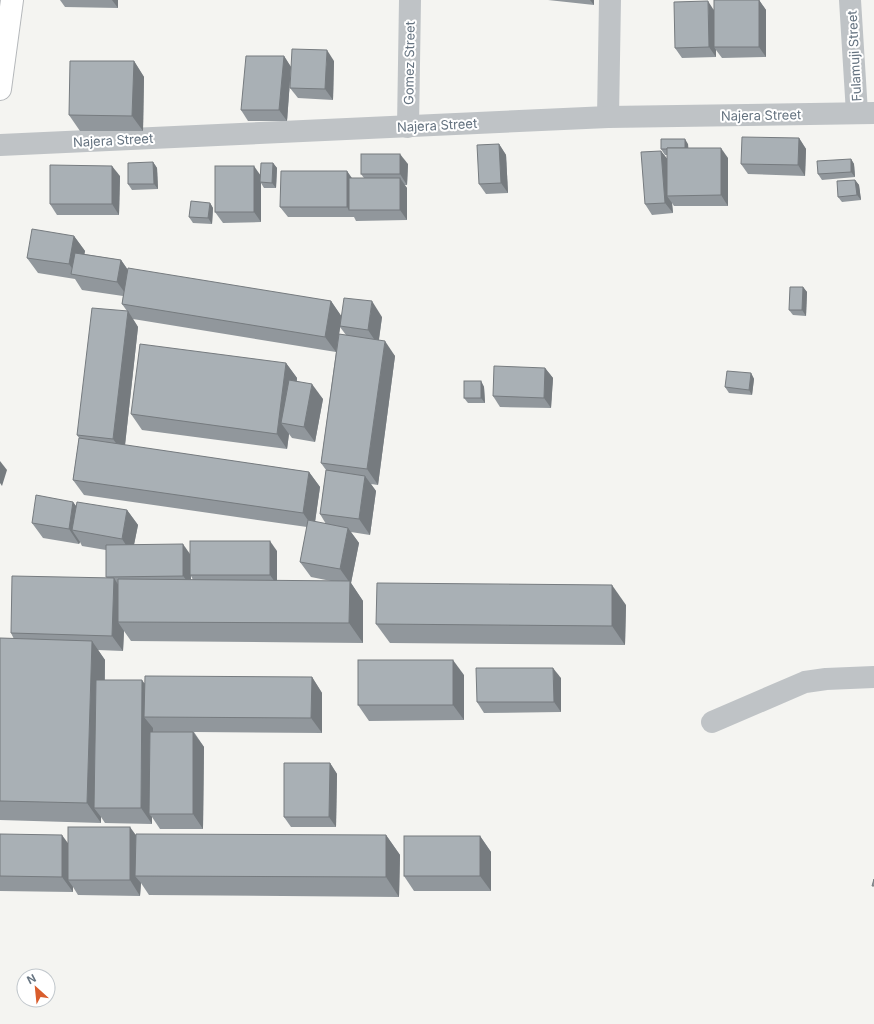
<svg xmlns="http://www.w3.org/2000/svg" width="874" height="1024" font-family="Inter,sans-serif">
<rect width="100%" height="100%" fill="#f4f4f1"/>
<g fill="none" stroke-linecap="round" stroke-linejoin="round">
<defs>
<path id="highway" d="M0,89l12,-89"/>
</defs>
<use href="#highway" stroke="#b4b7ba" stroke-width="24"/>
<g stroke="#bfc3c6" stroke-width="22">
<path d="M850,0l7,113"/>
<path d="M608,117l2,-117"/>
<path d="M408,127l2,-127"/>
<path d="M0,145l608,-28 266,-4"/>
<path d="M712,722l93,-40 21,-3 48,-2"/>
</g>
<use href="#highway" stroke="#fff" stroke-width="22"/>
</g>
<g fill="#91979c" fill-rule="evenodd">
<path d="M60,0h58v8l-53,-1z"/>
<path d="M548,0h46v5z"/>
<path d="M714,0h45l7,10v47l-44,1 -6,-8v7l-34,1 -7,-10 39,-39z"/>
<path d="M284,56l7,11 -4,54h-39l-7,-11z"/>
<path d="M134,61l10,16 -1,54h-63l-11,-16z"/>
<path d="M334,61l-1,39 -35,-2 -8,-10z"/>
<path d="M799,138l7,11 -1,27 -57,-2 -7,-10z"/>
<path d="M499,144l7,11 2,38 -22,1 -7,-10z"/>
<path d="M688,144v4l40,10v48h-54l-2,-3 1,10 -21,2 -7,-11 16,-53 6,8v-4h-2l-4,-6z"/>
<path d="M851,159l3,5 1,13 -33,3 -4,-6z"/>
<path d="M153,162l4,6 1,21 -26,1 -4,-6z"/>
<path d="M273,163l4,5 -1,20h-12l-3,-5v39l-38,1 -8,-11 46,-36z"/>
<path d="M408,164l-1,21h-3l3,3v32l-51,1 -2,-4h-66l-8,-10 67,-36 5,7h12l-3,-4z"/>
<path d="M120,176l-1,39h-62l-7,-11z"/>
<path d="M855,180l4,5 2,15 -19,2 -4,-5z"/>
<path d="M210,203l3,5 -1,16 -19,-1 -4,-6z"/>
<path d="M74,236l11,15 -1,3 37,6 7,10 203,31 10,15 41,1 -3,23 16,16 -17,129 -7,-1 5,7 -6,44 -19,-3 8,11 -8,40 12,18v42l-232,-2 -7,-10 -1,20 -25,-1 7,10v20l40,3 167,-6 10,16v40l-128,-1 10,15 -1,82h-43l-8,-12v7l-47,-1 -4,-6v6l-101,-3v-182l14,1 -3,-6 96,-55 -1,-1v-27l-24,-4 -2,-4 -1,2 -36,-6 -11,-15 41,-21 3,4 51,4 11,15 -4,20 56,9 87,-3v30h54l-20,-4 -11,-15 7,-35 -223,-32 -11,-15 6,-42 -2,-3 50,-124 -5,-7 1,-8 -41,-6 -7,-11 -37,-6 -11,-15zM133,319l203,33 -15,111 5,7 -6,44 6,10 -11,-2 5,-35 -11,-15 -184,-27 13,-118zM340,327l6,8 -7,-1zM191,576l2,4h-2z"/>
<path d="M803,287l4,5 -1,24 -13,-1 -4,-5z"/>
<path d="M286,363l11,15v3l26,18 -8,43 -23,-4 -3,-4 -2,15 -145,-19 -11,-16z"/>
<path d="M545,368l8,10 -2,30 -51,-1 -7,-11z"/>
<path d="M751,373l3,6 -2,16 -23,-2 -4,-6z"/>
<path d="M481,381l3,6 1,16h-17l-4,-5z"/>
<path d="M626,605l-1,40 -235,-2 -14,-19z"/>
<path d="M464,675v45l-95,1 -11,-16z"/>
<path d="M561,678v34l-77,1 -7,-11z"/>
<path d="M330,763l7,11 -1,53h-45l-7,-10z"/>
<path d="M0,834l68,9 68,-8h250l14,20 -1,42 -250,-2 -8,-12 -1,13 -62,-1 -5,-8v5l-73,-1z"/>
<path d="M480,836l11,16v39h-77l-10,-15z"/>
</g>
<g fill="#767b7f">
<path d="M112,0h6v8z"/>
<path d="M590,0h4v5z"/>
<path d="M759,0l7,10v47l-7,-10z"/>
<path d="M708,1l7,11 -1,35 2,3v7l-7,-10z"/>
<path d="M327,50l7,11 -1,39 -8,-11z"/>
<path d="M284,56l7,11 -4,54 -8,-11z"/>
<path d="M134,61l10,16 -1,54 -11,-15z"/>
<path d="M799,138l7,11 -1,27 -7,-11z"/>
<path d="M685,139l3,5 1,10 -4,-5z"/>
<path d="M499,144l7,11 2,38 -7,-10z"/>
<path d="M721,148l7,10v48l-7,-11z"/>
<path d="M661,151l8,10 -2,35 5,7 1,10 -8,-10z"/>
<path d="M400,154l8,10 -1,21 -7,-11z"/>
<path d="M851,159l3,5 1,13 -4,-5z"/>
<path d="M153,162l4,6 1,21 -4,-5z"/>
<path d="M273,163l4,5 -1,20 -4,-5z"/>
<path d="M112,166l8,10 -1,39 -7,-11z"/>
<path d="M254,166l7,10 -1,6 1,1v39l-7,-10z"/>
<path d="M347,171l7,11 -5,28 -2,-3z"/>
<path d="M400,178l7,10v32l-7,-10z"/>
<path d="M855,180l4,5 2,15 -4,-5z"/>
<path d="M210,203l3,5 -1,16 -4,-6z"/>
<path d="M74,236l11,15 -4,25 -4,-1 -8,-11z"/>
<path d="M121,260l11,16 -4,21 -11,-15z"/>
<path d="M803,287l4,5 -1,24 -4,-6z"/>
<path d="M331,301l11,16 -6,35 -11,-15z"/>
<path d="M372,301l10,16 -4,28 -10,-15z"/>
<path d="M128,311l10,16 -14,127 -11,-15z"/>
<path d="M385,341l10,15 -17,129 -11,-16z"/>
<path d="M286,363l11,15 -6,46 -10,-1 8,11 -2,15 -10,-15z"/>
<path d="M545,368l8,10 -2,30 -7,-10z"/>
<path d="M751,373l3,6 -2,16 -3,-5z"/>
<path d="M481,381l3,6 1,16 -4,-5z"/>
<path d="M312,384l11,15 -8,43 -11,-15z"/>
<path d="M0,461l7,9 -5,16 -2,-3z"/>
<path d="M309,472l11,15 -6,42 -11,-16z"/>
<path d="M365,476l11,15 -6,44 -11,-16z"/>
<path d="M73,502l11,15 -12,13 8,12 -1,2 -10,-15z"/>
<path d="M127,510l11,15 -6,29 -10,-15z"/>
<path d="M348,528l11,15 -8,40 12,18v42l-14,-20 1,-40 -10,-14z"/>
<path d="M270,541l7,10v34l-7,-10z"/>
<path d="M183,544l7,10 1,32 -8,-10z"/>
<path d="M114,578l10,16 -6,28 6,9 -1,20 -11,-15z"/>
<path d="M612,585l14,20 -1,40 -13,-19z"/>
<path d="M92,641l13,19 -4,148h-7l7,9v6l-14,-20z"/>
<path d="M453,660l11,15v45l-11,-15z"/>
<path d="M553,668l8,10v34l-7,-10z"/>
<path d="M312,677l10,16v40l-11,-15z"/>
<path d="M142,680l11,15 -9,22 9,11 -1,86h-3l3,3v7l-11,-16z"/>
<path d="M193,732l11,15 -1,82 -10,-15z"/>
<path d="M330,763l7,11 -1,53 -7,-10z"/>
<path d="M130,827l11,15 -6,34 6,7 -1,13 -10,-16z"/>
<path d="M62,835l11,15 -5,30 5,7v5l-11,-15z"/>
<path d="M386,835l14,20 -1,42 -13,-20z"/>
<path d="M480,836l11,16v39l-11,-15z"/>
</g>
<g fill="#a9b0b5" stroke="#767b7f">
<rect x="714" y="0" width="45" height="47"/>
<path d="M708,1l1,46 -34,1 -1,-46z"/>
<path d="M292,49l35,1 -2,39 -35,-1z"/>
<path d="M246,56h38l-5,54h-38z"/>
<path d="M70,61h64l-2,55 -63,-1z"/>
<path d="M742,137l57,1 -1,27 -57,-1z"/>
<path d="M661,139h24v9h-18v1h-6z"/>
<path d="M499,144l2,39 -22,1 -2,-39z"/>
<path d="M667,148h54v47l-54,1z"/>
<path d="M661,151l4,52 -20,1 -4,-52z"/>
<rect x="361" y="154" width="39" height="20"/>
<path d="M851,159v13l-33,2 -1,-13z"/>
<path d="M153,162l1,22h-26v-21z"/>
<path d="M261,163h12l-1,20 -12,-1z"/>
<path d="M50,165l62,1v38h-62z"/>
<rect x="215" y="166" width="39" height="46"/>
<path d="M281,171h66v36h-67z"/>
<rect x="349" y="178" width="51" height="32"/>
<path d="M855,180l2,15 -19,2 -1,-16z"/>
<path d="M191,201l19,2 -2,15 -19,-1z"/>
<path d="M32,229l42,7 -5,28 -42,-6z"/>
<path d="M75,253l46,7 -4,22 -46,-8z"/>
<path d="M128,268l203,33 -6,36 -203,-33z"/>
<path d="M790,287h13l-1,23h-13z"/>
<path d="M344,298l28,3 -4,29 -28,-4z"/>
<path d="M92,308l36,3 -15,128 -36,-4z"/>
<path d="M339,334l46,7 -18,128 -46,-6z"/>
<path d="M140,344l146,19 -9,71 -146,-20z"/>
<path d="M494,366l51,2 -1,30 -51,-2z"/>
<path d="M727,371l24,2 -2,17 -24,-3z"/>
<path d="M289,380l23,4 -8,43 -23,-4z"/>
<rect x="464" y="381" width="17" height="17"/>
<path d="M79,438l230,34 -6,41 -230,-33z"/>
<path d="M326,470l39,6 -6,43 -39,-5z"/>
<path d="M36,495l37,7 -4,27 -37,-6z"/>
<path d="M77,502l50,8 -5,29 -50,-9z"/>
<path d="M308,520l40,8 -8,41 -40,-7z"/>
<rect x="190" y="541" width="80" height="34"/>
<path d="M183,544v32l-77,1v-32z"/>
<path d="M12,576l102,2 -2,58 -101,-3z"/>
<path d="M118,579l232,2 -1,42 -231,-1z"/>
<path d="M377,583l235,2v41l-236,-2z"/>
<path d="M0,638l92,3 -5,162 -87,-2z"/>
<rect x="358" y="660" width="95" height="45"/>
<path d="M476,668h77l1,34h-77z"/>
<path d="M145,676l167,1 -1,41 -167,-1z"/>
<path d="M96,680h46l-1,128h-47z"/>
<path d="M150,732h43v82h-44z"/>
<path d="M284,763h46l-1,54h-45z"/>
<rect x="68" y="827" width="62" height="53"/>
<path d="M0,834l62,1v42l-62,-1z"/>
<path d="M136,834l250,1v42l-251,-1z"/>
<rect x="404" y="836" width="76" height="40"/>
<path d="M874,879v7h-2z"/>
</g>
<g text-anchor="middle" stroke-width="4" stroke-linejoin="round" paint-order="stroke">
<g font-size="13" fill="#657380" stroke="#fff">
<text transform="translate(854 56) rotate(-93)" y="5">Fulamuji Street</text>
<text transform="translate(409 63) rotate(-89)" y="5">Gomez Street</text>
<text transform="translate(761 115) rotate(-1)" y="5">Najera Street</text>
<text transform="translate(437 125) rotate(-3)" y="5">Najera Street</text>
<text transform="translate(113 140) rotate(-3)" y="5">Najera Street</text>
</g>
</g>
<g transform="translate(36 988) rotate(333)"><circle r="19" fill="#ffffff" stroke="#c1c7cc"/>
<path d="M0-3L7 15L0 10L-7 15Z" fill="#d95d2c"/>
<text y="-6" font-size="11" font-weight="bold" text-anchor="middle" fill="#657380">N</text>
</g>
</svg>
